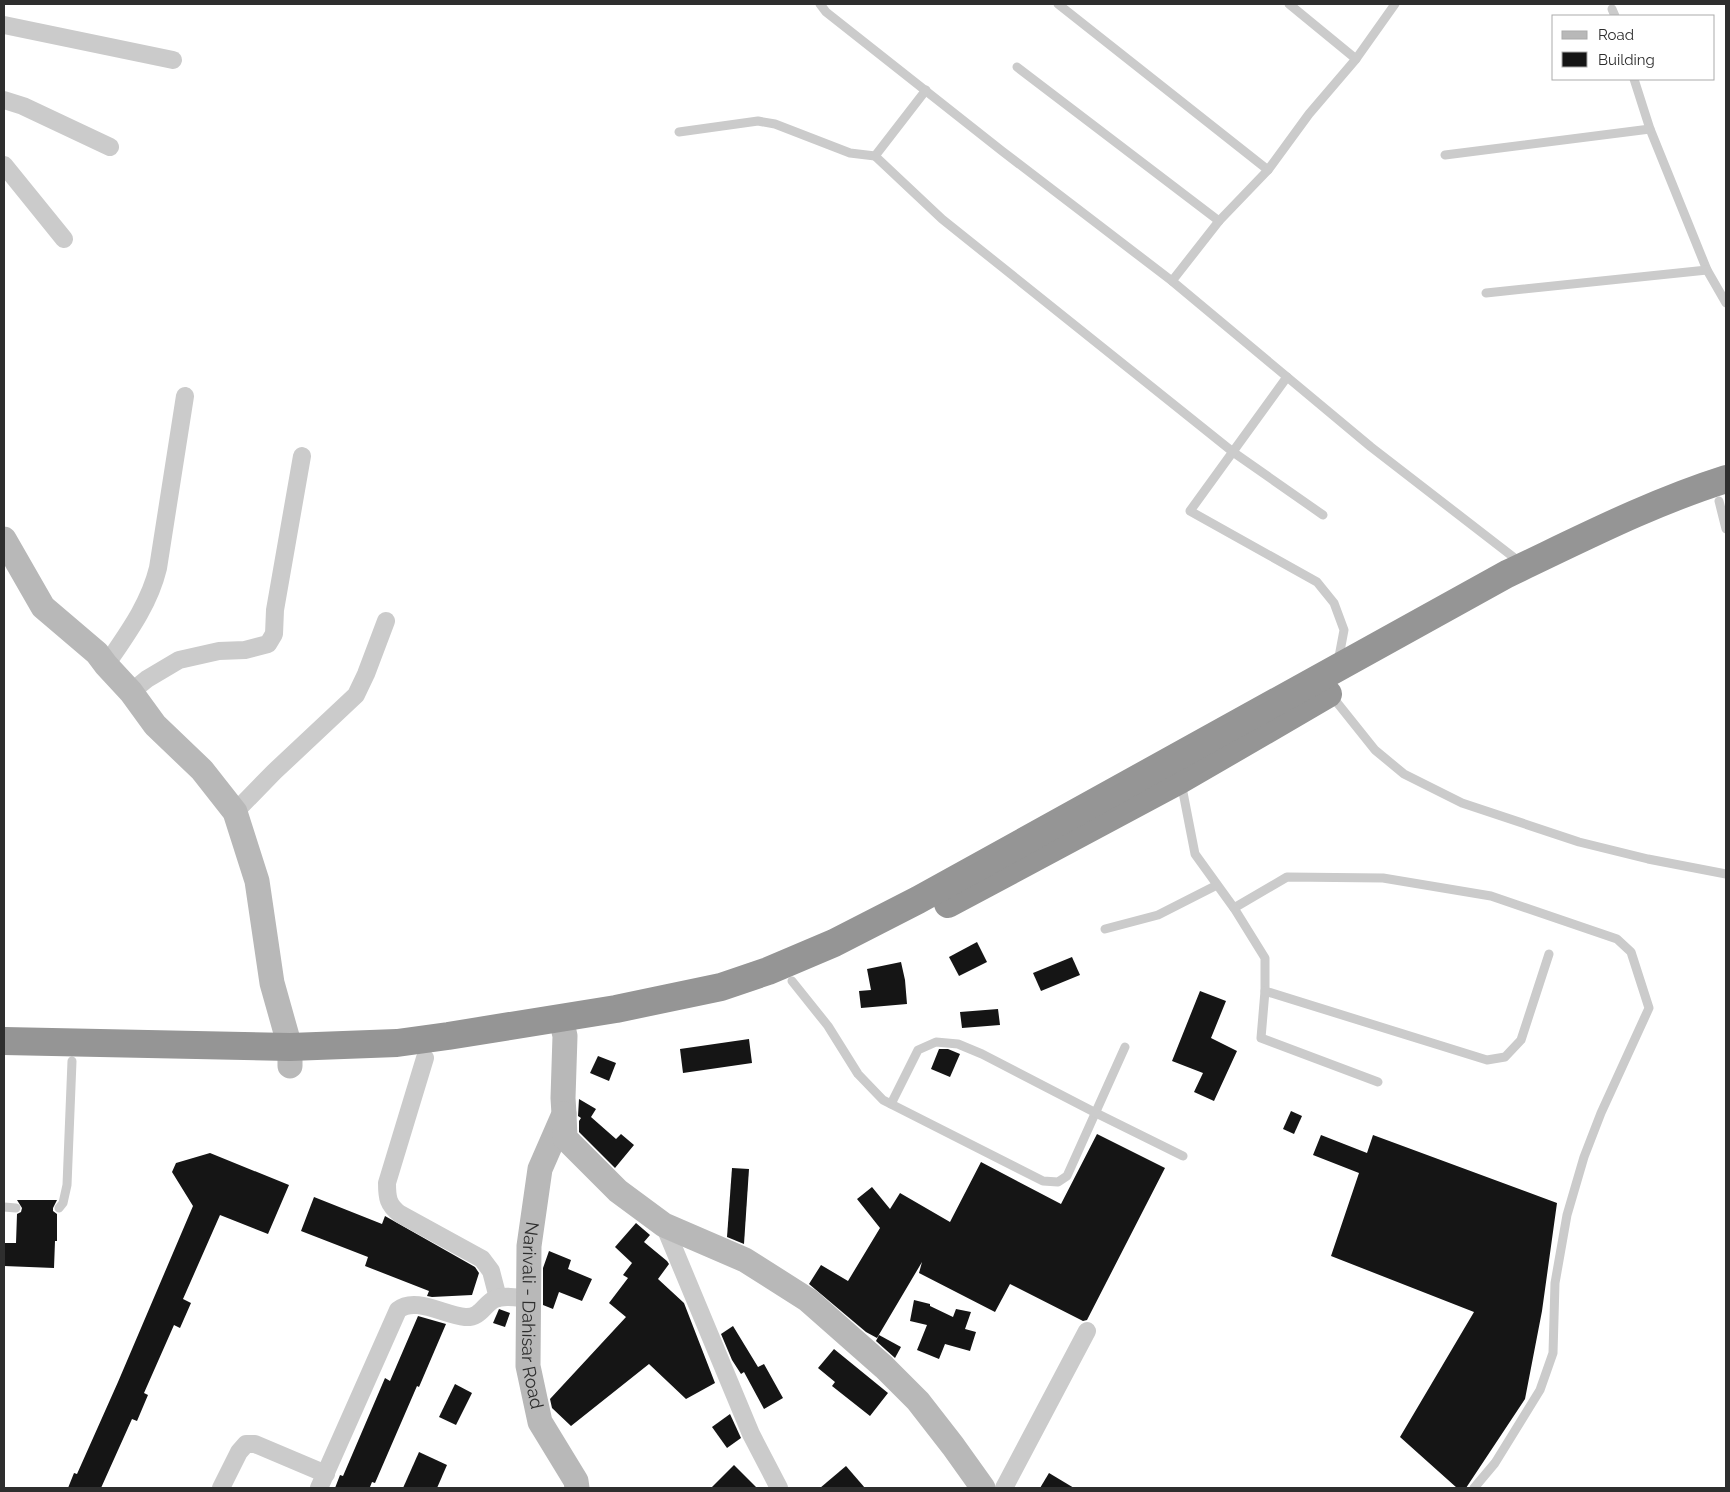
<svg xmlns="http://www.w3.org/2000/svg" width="1730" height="1492" font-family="Raleway,sans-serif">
<rect width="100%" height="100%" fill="#fff"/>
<g fill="#151515">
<path d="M977,942l10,20 -28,14 -10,-19z"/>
<path d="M1072,957l8,18 -39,16 -8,-18z"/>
<path d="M901,962l4,18 2,24 -46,4 -2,-17 12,-1 -4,-21z"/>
<path d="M1200,991l26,10 -15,37 26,13 -23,50 -20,-9 9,-19 -31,-12z"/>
<path d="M998,1009l2,16 -38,3 -2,-16z"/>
<path d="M749,1039l3,24 -69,10 -3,-24z"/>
<path d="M939,1049h9l12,5 -10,23 -19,-8z"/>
<path d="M598,1056l18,7 -7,18 -19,-8z"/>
<path d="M579,1099l17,10 -5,8 25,22 5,-5 13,11 -19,23 -36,-36v-11l2,-3 -3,-2z"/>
<path d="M1291,1111l11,5 -8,18 -11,-5z"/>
<path d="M1097,1134l68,34 -78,152 -4,1 -73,-37 -15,28 -76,-39 3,-11 -45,76 -11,-6 -57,-48 12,-19 27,16 32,-53 -23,-29 15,-12 18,22 10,-16 50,29 31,-60 80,42z"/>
<path d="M1321,1135l46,18 6,-18 184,68 -15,108 -17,88 -59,89h-9l-57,-51 74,-125 -143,-56 28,-83 -46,-18z"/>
<path d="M210,1153l79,32 -21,49 -48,-19 -37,84 8,4 -11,25 -6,-3 -30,68 4,2 -11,26 -5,-2 -31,69h-33l6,-15 3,1 41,-92 75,-176 -21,-34 4,-9z"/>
<path d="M732,1168l17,1 -5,75 -17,-7z"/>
<path d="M314,1197l68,27 3,-8 90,51 4,6 -7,22 -40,2 -5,-1 2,-5 -64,-25 3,-9 -67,-26z"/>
<path d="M17,1200h40l-4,8v3l4,3v27h-2l-1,27 -50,-2v-23h12l1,-29 4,-2 1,-4z"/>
<path d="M636,1223l14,12 -6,7 23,19 2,3 -11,15 26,24 31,80 -29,16 -37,-35 -78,62 -19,-18 -2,-9 76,-82 -17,-14 19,-25 -5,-3 9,-12 -17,-16z"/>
<path d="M549,1251l22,9 -3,9 24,10 -10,22 -23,-9 -6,17 -10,-4v-37z"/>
<path d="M914,1300l16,4v2l23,11 3,-8 15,3 -6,17 11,3 -6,19 -25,-7 -6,15 -22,-9 10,-25 -17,-4z"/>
<path d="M499,1309l11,4 -5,14 -12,-4z"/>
<path d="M418,1316l28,8 -27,63 -2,-1 -42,97 -3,-1 -2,5 3,1h-38l5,-13 3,1 42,-98 5,3z"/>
<path d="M733,1326l25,41 6,-3 19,34 -19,11 -20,-37 -3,2 -9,-14 -11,-26z"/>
<path d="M879,1335l22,12 -6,11 -19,-17z"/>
<path d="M834,1349l54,44 -18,23 -38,-30 3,-4 -17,-14z"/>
<path d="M455,1384l17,9 -16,32 -17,-8z"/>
<path d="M730,1414l11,24 -14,10 -15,-21z"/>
<path d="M419,1452l28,13 -10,23h-34z"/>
<path d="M734,1465l23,23h-46z"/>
<path d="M846,1466l19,22h-45z"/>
<path d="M1049,1473l25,15h-34z"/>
</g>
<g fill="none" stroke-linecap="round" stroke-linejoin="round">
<g stroke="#cbcbcb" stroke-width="9">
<path d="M820,4l6,8 176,139 170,130 199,166 150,116"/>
<path d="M1058,4l210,166"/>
<path d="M1289,4l67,55"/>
<path d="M1612,9l3,7"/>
<path d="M1017,67l202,154"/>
<path d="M1634,79l16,50 57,141 19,33"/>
<path d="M926,90l-51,66 67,63 291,233 90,63"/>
<path d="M679,132l79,-11 17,3 75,29 25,3"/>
<path d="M1445,155l205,-26"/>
<path d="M1172,281l47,-60 49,-51 41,-56 47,-55 39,-55"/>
<path d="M1486,293l221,-23"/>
<path d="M1287,377l-97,134 127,71 17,21 10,27 -6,32"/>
<path d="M1719,501l7,28"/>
<path d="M1331,695l44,55 29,24 58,29 117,39 69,17 78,15"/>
<path d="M1181,782l14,72 39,54 53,-31 96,1 108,18 126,43 14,13 18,56 -48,105 -17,44 -17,58 -12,68 -2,70 -13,37 -45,73 -21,25"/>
<path d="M1234,908l31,50v33l222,69 18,-3 16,-17 28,-86"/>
<path d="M1105,929l53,-14 59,-30"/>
<path d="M792,981l36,45 30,48 25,26 160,81 15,1 9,-6 58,-129"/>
<path d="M1265,991l-4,47 117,44"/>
<path d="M891,1104l27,-54 18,-8 22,2 24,10 114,59 87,43"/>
<path d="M4,1207l12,1"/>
<path d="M59,1208l4,-5 4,-18 5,-124"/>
</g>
<g stroke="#cbcbcb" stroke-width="18">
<path d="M4,25l169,35"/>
<path d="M4,100l19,6 87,41"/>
<path d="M4,165l60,74"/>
<path d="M106,665c21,-31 43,-60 52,-97l27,-172"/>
<path d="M131,692l16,-13 32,-19 40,-9 26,-1 23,-6 6,-10 1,-24 27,-154"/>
<path d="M235,812l39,-40 82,-77 10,-21 20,-53"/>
<path d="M425,1058l-38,125c0,15 1,22 13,31l82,45 9,12 7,27"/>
<path d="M664,1225l87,209 28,54"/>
<path d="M221,1488l18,-36 7,-8h9l71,30"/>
<path d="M319,1488l79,-178c17,-14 46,5 67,7 15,1 18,-11 28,-17 10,-6 25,-2 35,-1"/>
<path d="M1004,1488l83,-157"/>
</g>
<g stroke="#b8b8b8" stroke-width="25">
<path d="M4,539l39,68 54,46 9,12 25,27 24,33 47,45 33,42 22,69 15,102 18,64v19"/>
<path id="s1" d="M561,1018l4,18 -2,62 1,16 -24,55 -11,77 -1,120 12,56 36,59 1,7"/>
<path d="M564,1114l1,24 53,53 46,34 81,35 63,40 76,67 34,34 35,45 30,42"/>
</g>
<g stroke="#959595" stroke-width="28">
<path d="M948,904l232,-124 148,-86"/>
<path d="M4,1041l286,6 107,-4 51,-7 168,-27 105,-22 47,-16 66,-28 84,-43 589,-326c72,-34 143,-71 219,-95"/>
</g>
</g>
<g text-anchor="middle" stroke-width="5" stroke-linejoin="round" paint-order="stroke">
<g font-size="18" fill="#2e2e2e" stroke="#fff">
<text dy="6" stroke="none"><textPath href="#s1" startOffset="304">Narivali - Dahisar Road</textPath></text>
</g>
</g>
<rect width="1730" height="1492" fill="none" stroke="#2e2e2e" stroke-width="10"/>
<rect x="1552" y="15" width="162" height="65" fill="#ffffff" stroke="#ababab"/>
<rect x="1562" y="31" width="25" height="8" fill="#b8b8b8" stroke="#ababab"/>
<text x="1598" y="40" font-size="15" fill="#2e2e2e">Road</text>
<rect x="1562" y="52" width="25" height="15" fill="#151515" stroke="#ababab"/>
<text x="1598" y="65" font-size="15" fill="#2e2e2e">Building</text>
</svg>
